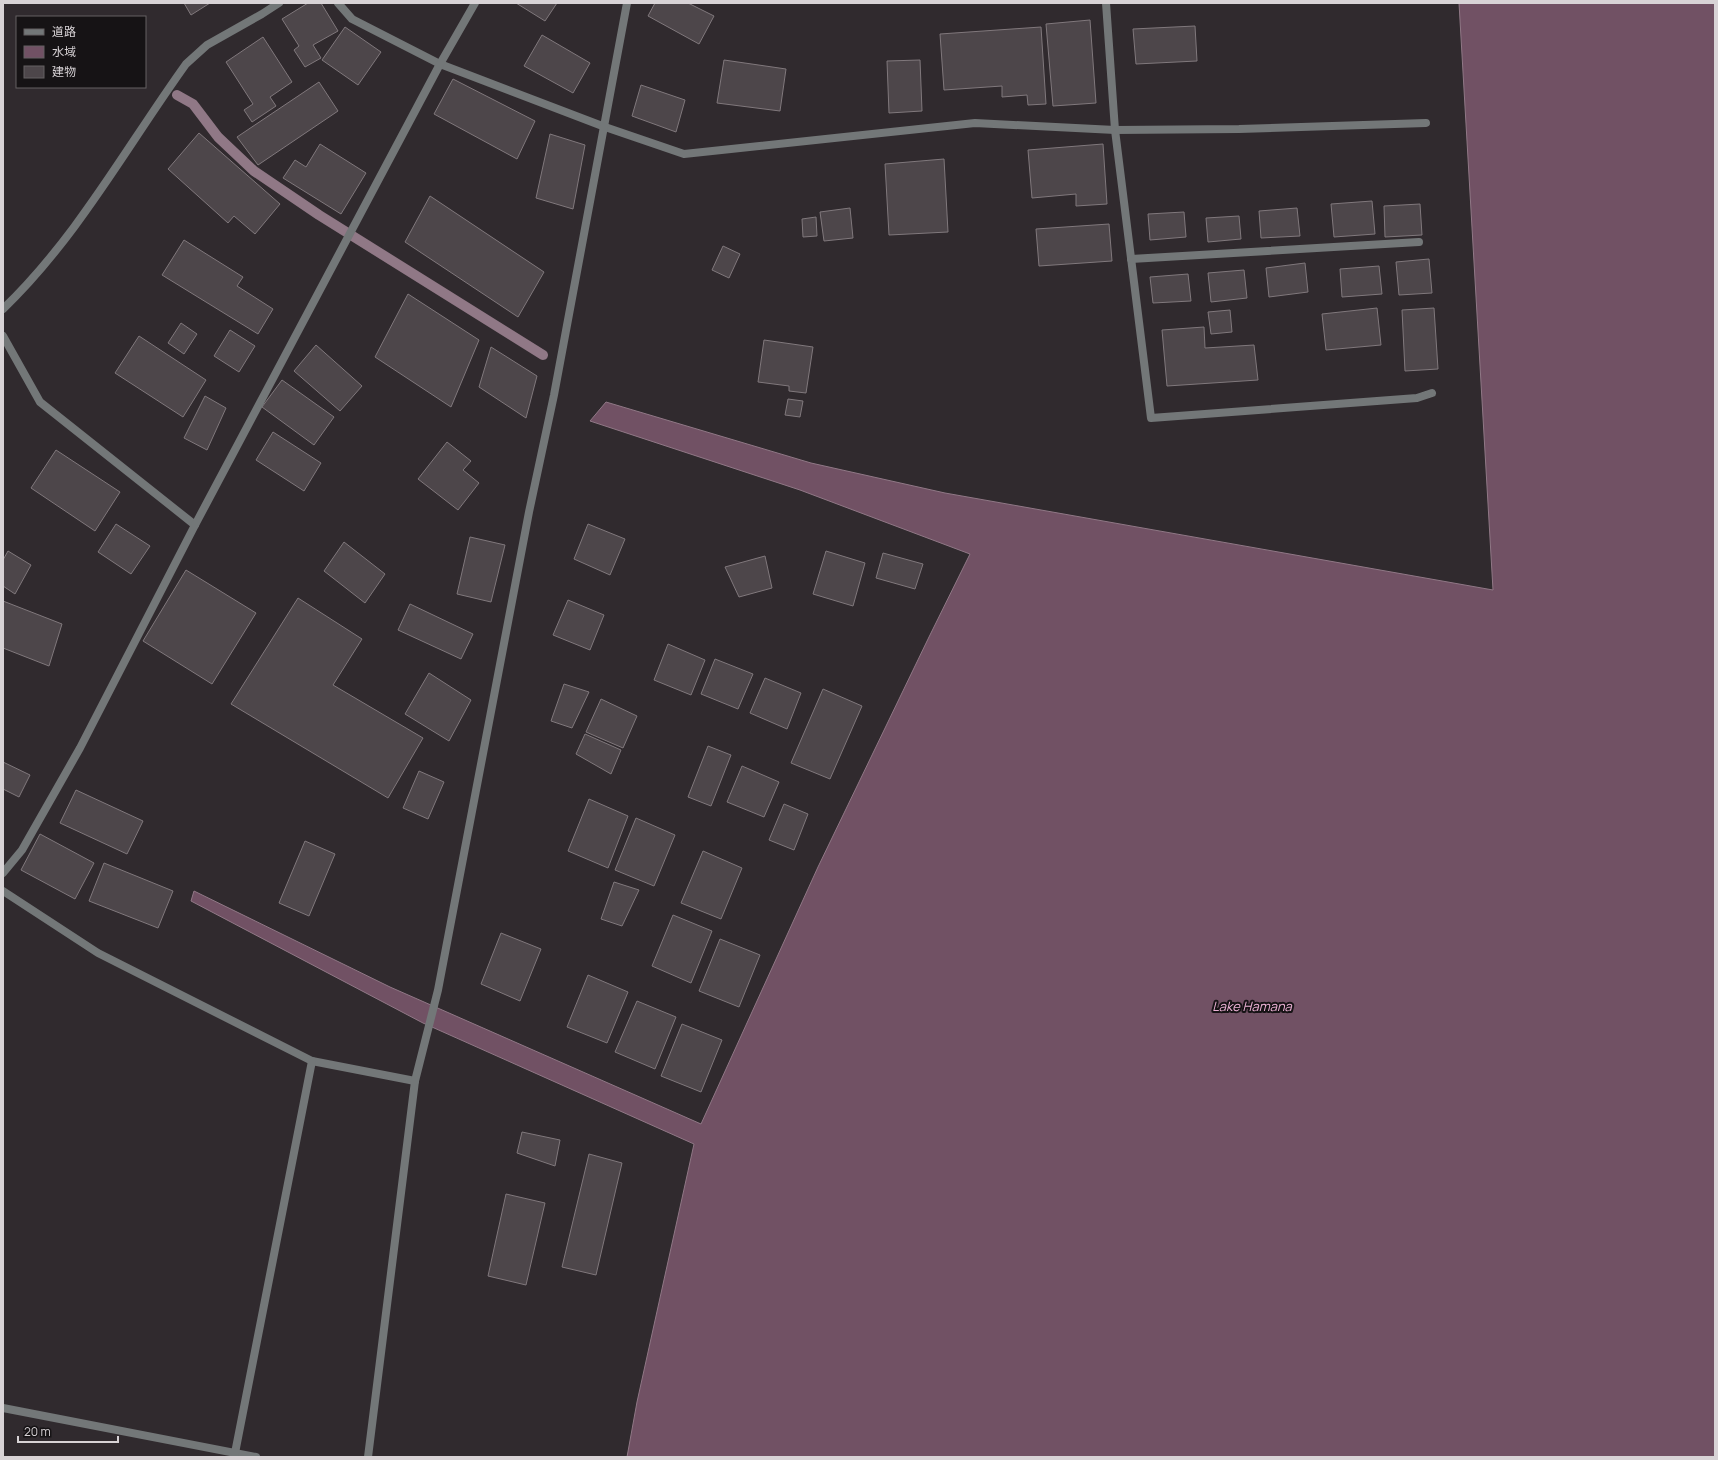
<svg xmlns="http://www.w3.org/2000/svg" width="1718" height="1460" font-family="Manrope,'Noto Sans JP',sans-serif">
<rect width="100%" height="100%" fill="#302a2e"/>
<path fill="#715164" stroke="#907886" d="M1459,3h256v1454h-1088l10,-55 57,-258 -271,-121 -232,-122 3,-10 196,96 311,137 117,-257 111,-230 41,-83 -170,-64 -210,-69 16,-19 205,61 134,30 548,97z"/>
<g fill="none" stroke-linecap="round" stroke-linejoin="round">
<path stroke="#907886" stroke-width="10" d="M177,95l16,9 25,33 36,34 65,44 224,140"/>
</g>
<g fill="#4d464a" stroke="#80787c">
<path d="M184,3h26l-19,12z"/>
<path d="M308,3h13l17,28 -25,14 8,13 -16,9 -11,-17 5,-4 -17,-27z"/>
<path d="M516,3h41l-12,18z"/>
<path d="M655,3h33l26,13 -15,28 -51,-28z"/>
<path d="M1090,20l6,83 -43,3 -7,-82z"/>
<path d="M1195,26l2,35 -61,3 -3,-35z"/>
<path d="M345,27l36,25 -23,33 -36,-25z"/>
<path d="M1041,27l5,77 -18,1 -1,-10 -25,2v-11l-58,4 -4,-56z"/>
<path d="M542,35l48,28 -17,30 -49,-27z"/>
<path d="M263,37l29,45 -22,15 6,9 -24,16 -8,-12 9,-6 -27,-42z"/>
<path d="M724,60l62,9 -6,42 -63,-8z"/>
<path d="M920,60l2,51 -33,2 -2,-52z"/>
<path d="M453,79l82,42 -18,38 -83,-45z"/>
<path d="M319,82l19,29 -80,54 -21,-28z"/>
<path d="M641,85l44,15 -9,32 -44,-16z"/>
<path d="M199,133l81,71 -25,30 -21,-18 -6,7 -60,-54z"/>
<path d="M550,134l35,11 -12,64 -37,-11z"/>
<path d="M320,144l46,29 -25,41 -58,-36 12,-18 11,7z"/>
<path d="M1103,144l4,60 -31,2v-12l-44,4 -4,-48z"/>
<path d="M944,159l4,73 -59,3 -4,-71z"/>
<path d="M430,196l114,76 -26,45 -113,-75z"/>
<path d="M1372,201l3,33 -41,3 -3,-33z"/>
<path d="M1420,204l2,31 -37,2 -1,-31z"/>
<path d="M850,208l3,30 -29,3 -4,-29z"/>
<path d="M1297,208l3,28 -39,2 -2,-27z"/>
<path d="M1184,212l2,25 -36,3 -2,-26z"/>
<path d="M1239,216l2,23 -33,3 -2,-24z"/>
<path d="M816,217l1,19 -14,1 -1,-18z"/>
<path d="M1109,224l3,37 -73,5 -3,-37z"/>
<path d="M184,240l59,37 -6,9 36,23 -15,25 -96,-59z"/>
<path d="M723,246l17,8 -11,24 -17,-8z"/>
<path d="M1429,259l3,34 -33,2 -3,-33z"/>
<path d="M1305,263l3,29 -39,5 -3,-29z"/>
<path d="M1379,266l3,28 -40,3 -2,-28z"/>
<path d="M1244,270l3,28 -36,4 -3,-29z"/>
<path d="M1188,274l3,27 -38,2 -3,-26z"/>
<path d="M408,294l71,46 -28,67 -76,-50z"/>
<path d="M1377,308l4,37 -55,5 -4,-36z"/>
<path d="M1434,308l4,61 -33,2 -3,-61z"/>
<path d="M1230,310l2,22 -21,2 -3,-22z"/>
<path d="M181,323l16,11 -13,20 -16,-11z"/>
<path d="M1204,327l1,21 49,-3 4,35 -91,6 -5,-56z"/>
<path d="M230,330l25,16 -16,26 -25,-16z"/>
<path d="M139,336l67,44 -23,37 -68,-44z"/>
<path d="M764,340l49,7 -7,46 -17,-2v-5l-31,-4z"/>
<path d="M316,345l46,41 -22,25 -46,-40z"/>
<path d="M491,347l46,29 -11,42 -47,-31z"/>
<path d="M282,380l52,37 -20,28 -52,-38z"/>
<path d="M205,396l21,12 -19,42 -23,-12z"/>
<path d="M788,399l15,2 -3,16 -15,-2z"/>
<path d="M273,432l48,31 -17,28 -48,-31z"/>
<path d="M447,442l24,19 -8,9 16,13 -21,27 -40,-31z"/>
<path d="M56,450l64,42 -25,39 -64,-43z"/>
<path d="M116,524l34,22 -19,28 -33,-22z"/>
<path d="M588,524l37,15 -15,36 -36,-16z"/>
<path d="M470,537l35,8 -14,57 -34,-8z"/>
<path d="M344,542l41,32 -20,29 -41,-32z"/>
<path d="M8,551l23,14 -16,29 -12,-8v-26z"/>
<path d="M826,551l39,12 -12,43 -40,-12z"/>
<path d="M883,553l40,11 -8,25 -39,-11z"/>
<path d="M765,556l7,32 -33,9 -14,-30z"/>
<path d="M186,570l70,43 -44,71 -69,-43z"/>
<path d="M298,598l64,41 -29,46 90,53 -35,60 -157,-94z"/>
<path d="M568,600l36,15 -14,35 -37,-15z"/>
<path d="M3,601l59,23 -13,42 -46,-18z"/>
<path d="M410,604l63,30 -12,25 -63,-29z"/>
<path d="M668,644l37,16 -14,35 -37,-15z"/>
<path d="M715,659l38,15 -15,35 -37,-15z"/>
<path d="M429,673l42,27 -22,41 -44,-27z"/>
<path d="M765,678l36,15 -14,36 -37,-16z"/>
<path d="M564,684l25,8 -17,36 -21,-7z"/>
<path d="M823,689l39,17 -32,73 -39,-16z"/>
<path d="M601,699l36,17 -14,32 -37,-16z"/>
<path d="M585,734l36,16 -10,24 -35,-20z"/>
<path d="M708,746l23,9 -20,51 -23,-9z"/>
<path d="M3,762l27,13 -11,22 -16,-8z"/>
<path d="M742,766l37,16 -15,35 -37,-15z"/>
<path d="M419,771l25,11 -16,37 -25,-11z"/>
<path d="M76,790l67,31 -16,33 -67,-31z"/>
<path d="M589,799l39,17 -20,52 -40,-17z"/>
<path d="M784,804l24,10 -14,36 -25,-10z"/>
<path d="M636,818l39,17 -21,51 -39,-16z"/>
<path d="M40,834l54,29 -19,36 -54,-29z"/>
<path d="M305,841l30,13 -26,62 -30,-13z"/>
<path d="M703,851l39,17 -21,51 -40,-16z"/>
<path d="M104,863l69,28 -15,37 -69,-27z"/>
<path d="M614,882l25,8 -17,36 -21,-7z"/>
<path d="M673,915l39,16 -21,52 -39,-17z"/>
<path d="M501,933l40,16 -21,52 -39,-17z"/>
<path d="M720,939l40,16 -21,52 -40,-16z"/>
<path d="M588,975l40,17 -21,51 -40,-16z"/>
<path d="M637,1001l39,16 -21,52 -40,-17z"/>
<path d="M682,1024l40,16 -21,52 -40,-16z"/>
<path d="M522,1132l38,8 -5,26 -38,-13z"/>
<path d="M589,1154l33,9 -26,112 -34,-8z"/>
<path d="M506,1194l39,9 -19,82 -38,-9z"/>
</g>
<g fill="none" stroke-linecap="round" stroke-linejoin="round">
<g stroke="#737778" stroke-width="8">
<path d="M338,3l14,16 88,45 165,63 79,27 291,-31 140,7 124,-1 187,-6"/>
<path d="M1106,3l9,127 36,288 266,-20 15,-5"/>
<path d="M1131,259l288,-17"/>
<path d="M3,309c74,-71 124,-163 183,-245l21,-19 55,-31 17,-11"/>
<path d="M3,336l37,66 155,123"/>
<path d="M3,873l19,-23 58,-102 115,-223 245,-461 35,-61"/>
<path d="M3,891l95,62 214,108 103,20"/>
<path d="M3,1408l253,49"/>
<path d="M235,1453l77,-392"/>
<path d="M368,1457l47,-376 23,-91 91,-478 25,-117 73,-392"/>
</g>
</g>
<g text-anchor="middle" stroke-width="4" stroke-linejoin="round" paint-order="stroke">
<g font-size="13" font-style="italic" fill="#edb2d6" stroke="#161315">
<text x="1252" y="1011">Lake Hamana</text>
</g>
</g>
<rect width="1718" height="1460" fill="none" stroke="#d8d3d6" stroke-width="8"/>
<rect x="16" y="16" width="130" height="72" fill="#161315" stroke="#646062"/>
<rect x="24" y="29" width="20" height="6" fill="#737778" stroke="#646062"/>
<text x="52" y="36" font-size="12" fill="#d8d3d6">道路</text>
<rect x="24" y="46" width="20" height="12" fill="#715164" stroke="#646062"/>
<text x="52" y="56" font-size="12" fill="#d8d3d6">水域</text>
<rect x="24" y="66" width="20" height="12" fill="#4d464a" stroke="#646062"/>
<text x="52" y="76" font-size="12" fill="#d8d3d6">建物</text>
<path d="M18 1436v6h100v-6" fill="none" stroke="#d8d3d6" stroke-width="2"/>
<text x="24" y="1436" font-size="12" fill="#d8d3d6" stroke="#161315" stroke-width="3" paint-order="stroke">20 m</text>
</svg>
